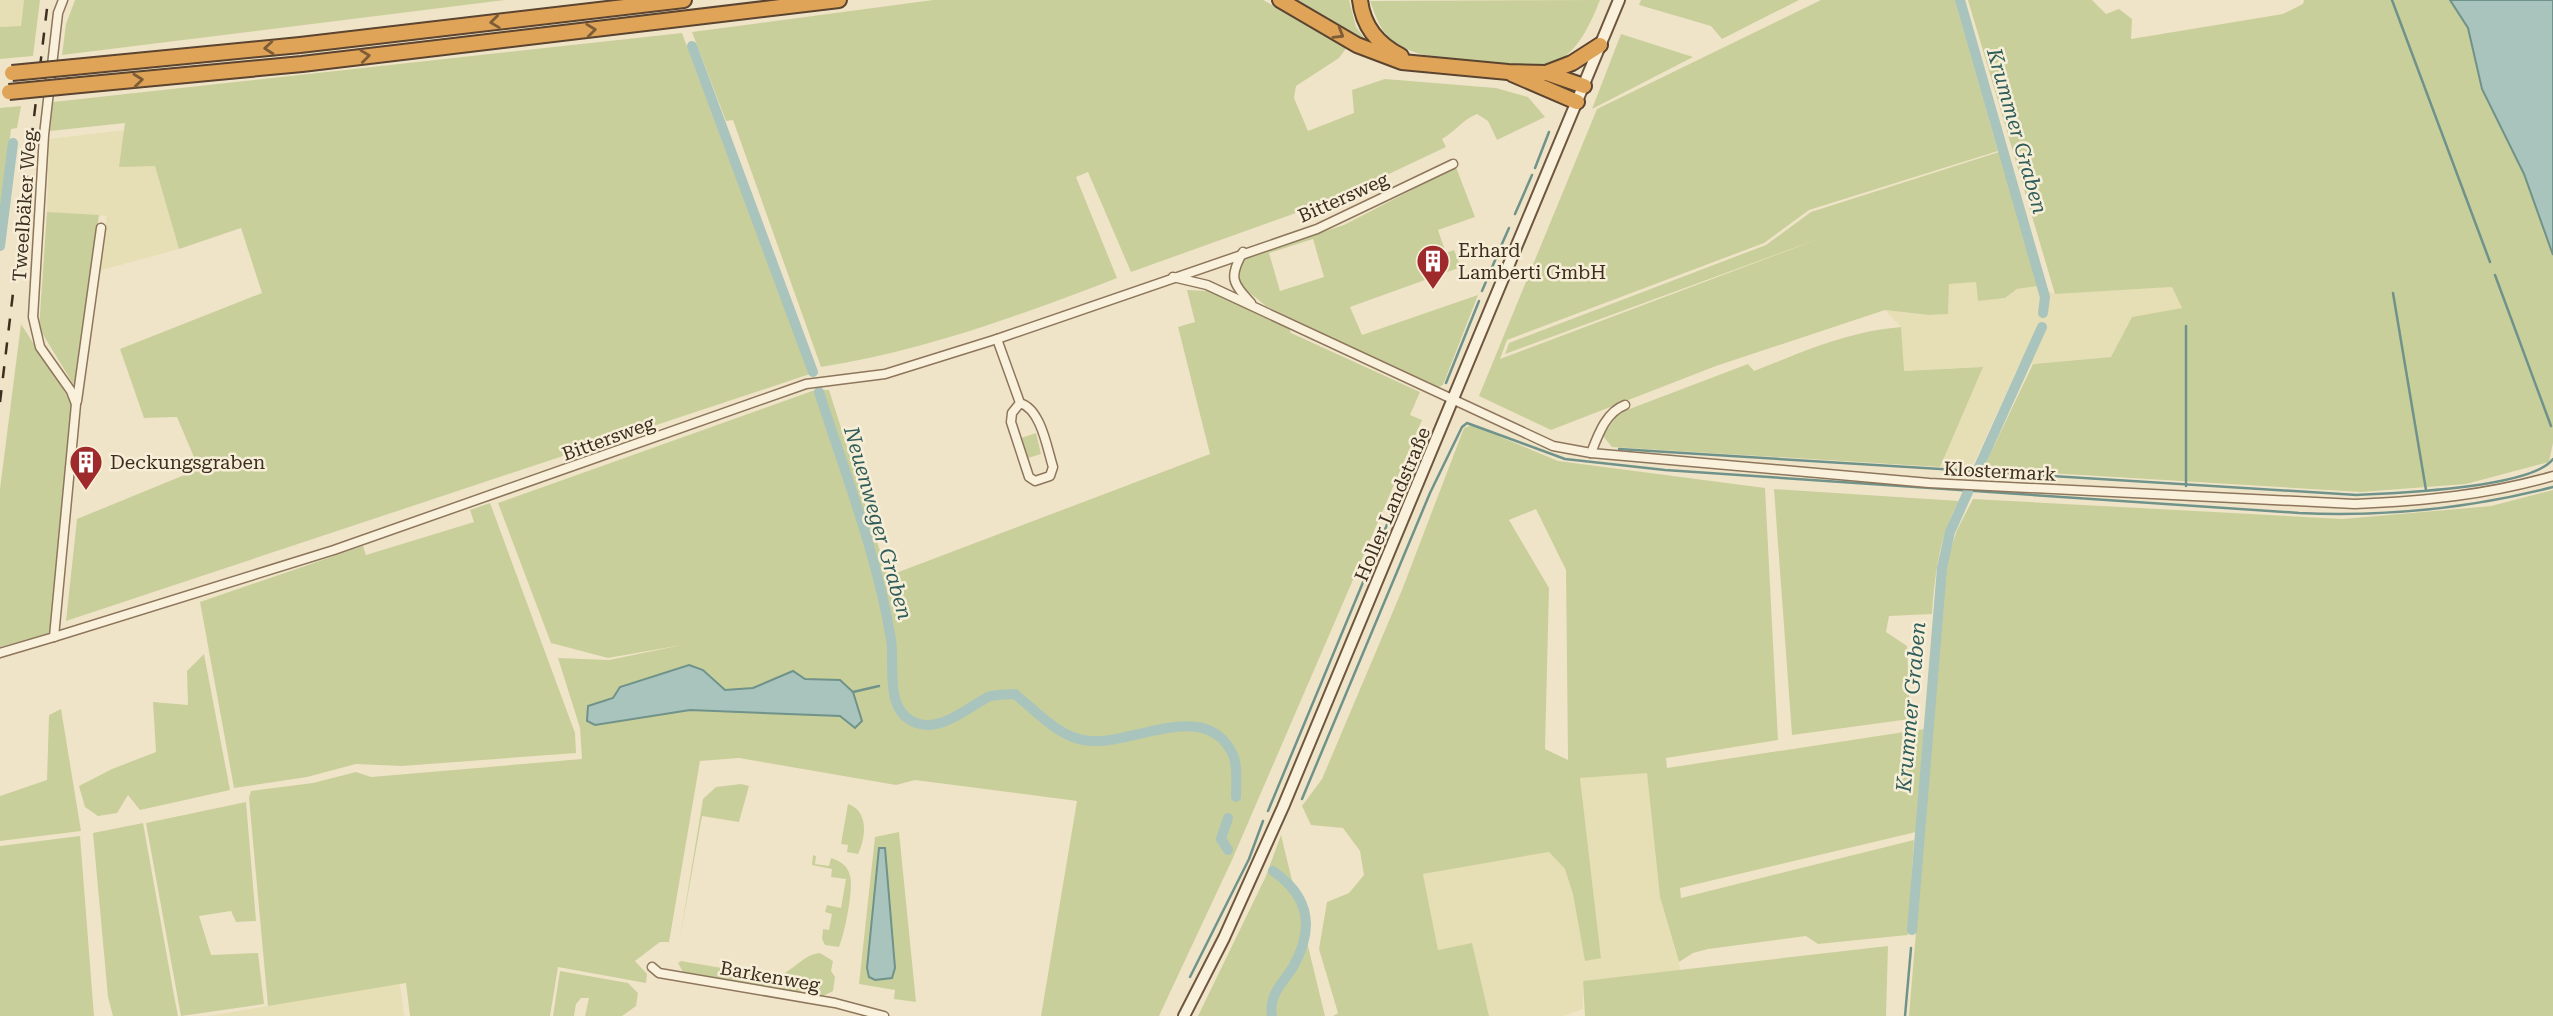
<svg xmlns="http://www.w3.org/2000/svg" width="2553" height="1016" font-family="'Roboto Serif',serif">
<rect width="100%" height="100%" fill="#f0e4c8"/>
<g fill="#e6deb5">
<path d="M0,0h24l-3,26 -21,1z"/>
<path d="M125,130l-5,36h35l24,83 -81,22 9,-55 -60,-4 2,-73z"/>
<path d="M1976,282l2,19 27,-3 12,-9 21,-3 17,8 117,-7 10,21 -50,9 -21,40 -92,8 -48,104 -31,-2 42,-100 -79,4 -2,-44 -16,-17 44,5 19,-1 1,-30z"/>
<path d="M1647,772l13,125 21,74 -98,10v28l-20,7h-74l-17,-72 -34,6 -15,-76 126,-22 16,17 36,89 -21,-180z"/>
<path d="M400,984l4,32h-196z"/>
</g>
<g fill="#c9cf9b" fill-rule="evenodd">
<path d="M24,0h16l-7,56 -33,3v-32l21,-1z"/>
<path d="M75,0h430l-443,55 4,-31z"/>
<path d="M933,0h330l84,47 -8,11 -43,28 -2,12 14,33 46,-18 -2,-23 33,-11 111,9 32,9 17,20 -48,23 -9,-19 -11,-7c-15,6 -21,17 -35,25l4,8 -108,51 -207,74 -43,-100 -12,5 41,101c-96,37 -193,73 -296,89l-88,-247 -7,1 -34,-89z"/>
<path d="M1294,0h55l7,27 14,19z"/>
<path d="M1600,0c-11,27 -23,55 -52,66 -42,-4 -113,0 -150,-21 -16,-9 -22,-28 -28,-44z"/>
<path d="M1641,0h158l-77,39 -11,-13 -72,-21z"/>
<path d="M1821,0h134l43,151 -189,59 -45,33 -257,97 -7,19 321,-121 -316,116 4,-11 257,-98 45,-33 188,-60 39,134 -21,3 -12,9 -27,3 -2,-19 -27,2 -1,30 -19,1 -44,-5 -169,56 -165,64 -72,-34 118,-287z"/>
<path d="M1968,0h124l14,14 13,-5 13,10 -1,20 152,-25 20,-10 1,-4h146l18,28 14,61 42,85 29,81v188l-4,19 -83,22 -105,8 -378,-23 50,-105 78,-7 21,-40 50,-9 -10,-21 -117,7z"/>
<path d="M682,33l128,341 -744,247 11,-102 122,-50 -22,-52 -33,1 -24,-69 142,-56 -21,-65 -62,21 -24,-83 -36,1 6,-44 -75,8 3,-29z"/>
<path d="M1621,34l72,23 -101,52z"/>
<path d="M21,106l-4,22 -6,1 -11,99v-120z"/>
<path d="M1456,167l19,50 -37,13 8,23 8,-3 7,17 -111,40 12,28 116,-40 -35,90 -7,3 -170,-82 -26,-21 -1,-18 6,-10 99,-32zM1313,239l11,38 -44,14 -11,-38z"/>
<path d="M47,212l52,3 -24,172 -36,-59z"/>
<path d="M1187,290l22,1 80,38 2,4 129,59 -10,23 12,5 -190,440 -73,156h-118l36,-215 -162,-21 -19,5 -157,-27 -39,3 -31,181h-9l-25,19 12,13 -1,9 -88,-16 -8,49h-140l-4,-33 -138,23 -19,-208 2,-7 62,-8 43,-11 15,5 211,-18 -2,-31 -22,-70 51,2 73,-15 -74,13 -57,-15 -53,-140 317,-113h14l59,186 322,-122 -32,-127 17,-5zM703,670l22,20 28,-2 40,-17 12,8 35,1 13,12 9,28 -22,-4 -150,-6 -95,15 -6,-19z"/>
<path d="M21,324l52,81 -23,228 -50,14v-158z"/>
<path d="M1901,327l3,44 79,-4 -43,100 -328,-20 -9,-11 16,-23 129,-49 6,7c51,-20 92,-39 147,-44z"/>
<path d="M1472,425l86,36 207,27 13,252 -112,18 1,10 257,-39 -8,103 -236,56 1,10 233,-58 -6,95 -90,9 -12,-8 -98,13 -15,4 -14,9 -19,-65 -13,-124 -67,5 21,180 -16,3 -12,-67 -8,-25 -16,-17 -126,22 15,76 34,-7 17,73h-156l5,-3 -19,-64 8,-47 22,-9 15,-18 -4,-24 -17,-23 -32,-3 -9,-19 20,-27 80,-189 62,-162zM1536,509l30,61 2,190 -23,-11 4,-161 -40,-68z"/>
<path d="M1036,433l5,21 -13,4 -7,-20z"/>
<path d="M1774,489l185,12c-20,36 -24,73 -27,113l-43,2 -3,16 21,14 3,73 -118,16z"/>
<path d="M2553,490v526h-644l38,-456 10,-30 16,-31 370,20 148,-13z"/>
<path d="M490,503l85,230 1,20 -174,13 -46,-2 -49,13 -73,11 -34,-186 163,-56 3,9 108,-33 -4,-12z"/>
<path d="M204,654l26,136 -90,20 -12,-15 -11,18 -19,3 -13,-9 -6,-21 33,-17 44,-17 -3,-50 35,3 -1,-34z"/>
<path d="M61,709l20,122 -81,10v-45l47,-16 2,-65z"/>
<path d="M741,784l8,2 -10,36 -37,-6 -22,122 23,-139 13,-12z"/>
<path d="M246,802l10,119 -20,1 -5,-11 -32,5 12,39 47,-2 6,51 -83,12 -35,-193z"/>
<path d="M848,804c21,7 18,34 10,50l-11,-2 1,-7 -7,-1z"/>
<path d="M143,823l30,167 5,26h-65l-5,-19 -15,-164z"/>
<path d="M899,832l17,170 -22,-3 1,-9 -36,-6 16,-147zM885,848l10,120 -12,12 -14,-4 -2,-8 12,-119z"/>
<path d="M1281,835l44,181h-127l68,-140z"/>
<path d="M80,836l14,180h-94v-170z"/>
<path d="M813,855l3,1 -1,8 14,2 2,-8c10,3 17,8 19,18 4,13 -6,60 -11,71l-14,-2 -3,-6 1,-10 6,1 3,-16 -7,-2 2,-7 14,3 5,-29 -15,-2 1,-8 -20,-4z"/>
<path d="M1888,946l-2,70h-301l-2,-35z"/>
<path d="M820,953l13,8 -2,10 4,6 -2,14 -10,5 -140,-24 -5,-9 3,-2 94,16c17,-4 28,-23 45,-24z"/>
<path d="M560,971l68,12 10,10 -2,13 -14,10h-37l4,-18h-8l-5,6 -2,12h-21z"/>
</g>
<g fill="#a9c4bc" stroke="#6f938a" stroke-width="2">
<path d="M2450,0h103v255l-29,-81 -42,-85 -14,-61z"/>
<path d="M689,665l14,5 22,20 28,-2 40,-17 12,8 35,1 13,12 9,29 -7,7 -15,-12 -150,-6 -95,15 -8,-4 1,-15 25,-8 7,-11z"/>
<path d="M879,848h6l10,120 -3,10 -17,2 -6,-3 -2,-9z"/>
</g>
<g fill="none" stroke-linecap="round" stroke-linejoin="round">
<g stroke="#6f938a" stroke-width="2.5">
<path d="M2392,0l98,262"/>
<path d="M1535,168l14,-36"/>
<path d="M1515,214l17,-39"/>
<path d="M1501,246l8,-18"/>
<path d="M2495,275l56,151"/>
<path d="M1482,291l14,-33"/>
<path d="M2393,293l33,197"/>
<path d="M2186,326v160"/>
<path d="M1446,383l33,-82"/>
<path d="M1619,449l738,46c38,-2 175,-7 196,-36"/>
<path d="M853,692l26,-6"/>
<path d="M1302,799l128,-306 32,-66 5,-4 98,36 100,11 634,43c88,4 169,-4 254,-26"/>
<path d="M1268,811l155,-373"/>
<path d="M1190,977l59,-118 14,-38"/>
<path d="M1905,1016l6,-68"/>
</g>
<g stroke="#a9c4bc" stroke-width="10">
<path d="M1960,0l85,297 -2,16"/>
<path d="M692,46l121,326"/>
<path d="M0,246l13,-103"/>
<path d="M819,392c26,81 58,163 72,247 4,24 -6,66 19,81 28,16 55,-11 78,-23 8,-3 18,-2 27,-3 22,18 46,46 76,47 45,3 116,-43 142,14 5,11 3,30 3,42"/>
<path d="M1977,471l65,-144"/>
<path d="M1228,818l-7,21 7,11"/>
<path d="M1912,930l30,-362 8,-36 18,-40"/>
<path d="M1272,1016c-4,-21 11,-33 21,-49 22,-39 16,-71 -20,-96"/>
</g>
<defs>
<g id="minor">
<path d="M1243,252c-15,26 -10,31 8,51"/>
<path d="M1173,277l34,8 346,161 38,7 338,30 426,21c69,-3 132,-9 198,-28"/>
<path d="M997,339l23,64c21,6 27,45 33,64l-3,9 -15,5 -6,-4 -18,-55 1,-9 8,-10"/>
<path d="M77,401l24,-173"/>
<path d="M1591,453c7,-18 15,-41 34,-48"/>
<path d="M54,637l280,-87 472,-166 79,-10 112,-35 320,-110 136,-65"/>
<path d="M0,653l54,-16 22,-233 -5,-13 -31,-44 -7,-30 11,-182 14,-122 5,-13"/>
<path d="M652,967l7,6 176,30 49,13"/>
</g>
<path id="secondary" d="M1184,1016l40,-78 59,-131 336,-807"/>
<g id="motorway">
<path d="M1280,0l77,45 45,17 106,10 38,1 38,13"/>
<path d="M1360,0c3,26 17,44 41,56"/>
<path d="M74,67l226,-22 384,-45"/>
<path d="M1546,73l26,-10 28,-18"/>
<path d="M1512,74l65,28"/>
<path d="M70,86l232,-22 537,-64"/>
</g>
</defs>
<use href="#minor" stroke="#8d765c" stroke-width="11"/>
<use href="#secondary" stroke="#6f573f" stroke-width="14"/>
<use href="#motorway" stroke="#5b4430" stroke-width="18"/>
<use href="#minor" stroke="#faf1dc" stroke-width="8"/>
<use href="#secondary" stroke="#faf1dc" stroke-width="10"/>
<use href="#motorway" stroke="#e0a458" stroke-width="14"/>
<path stroke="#3d2e20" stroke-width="2.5" stroke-dasharray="12 12" stroke-linecap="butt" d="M0,402l48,-402"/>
<defs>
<g id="motorway-bridge">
<path d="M12,73l62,-6"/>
<path d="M9,92l61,-6"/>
</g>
</defs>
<use href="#motorway-bridge" stroke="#5b4430" stroke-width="18" stroke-linecap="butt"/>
<use href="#motorway-bridge" stroke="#e0a458" stroke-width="14"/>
</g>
<defs><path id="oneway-chevron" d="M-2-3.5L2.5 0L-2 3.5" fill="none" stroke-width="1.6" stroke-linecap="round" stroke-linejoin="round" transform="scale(1.75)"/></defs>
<g stroke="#7e5d36">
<use href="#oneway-chevron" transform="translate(495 22) rotate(173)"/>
<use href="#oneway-chevron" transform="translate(591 30) rotate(-7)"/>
<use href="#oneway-chevron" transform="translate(1339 34) rotate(31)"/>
<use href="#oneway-chevron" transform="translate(269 48) rotate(175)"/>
<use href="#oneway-chevron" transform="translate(365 56) rotate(-7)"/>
<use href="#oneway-chevron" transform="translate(138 80) rotate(-6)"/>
</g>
<defs>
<symbol id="building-pin" viewBox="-11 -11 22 30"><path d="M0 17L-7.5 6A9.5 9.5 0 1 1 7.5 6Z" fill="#9e2a2b" stroke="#f7eed8"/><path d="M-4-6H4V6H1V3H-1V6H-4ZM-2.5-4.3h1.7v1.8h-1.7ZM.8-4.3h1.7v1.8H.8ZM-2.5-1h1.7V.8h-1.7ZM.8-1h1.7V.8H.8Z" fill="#fff"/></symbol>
</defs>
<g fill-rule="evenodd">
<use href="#building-pin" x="1414" y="242" width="38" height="52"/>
<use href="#building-pin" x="67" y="443" width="38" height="52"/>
</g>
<g text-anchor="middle" stroke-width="5" stroke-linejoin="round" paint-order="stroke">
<g font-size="19" fill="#3d2e20" stroke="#f7eed8">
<text transform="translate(1343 197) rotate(-24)" y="7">Bittersweg</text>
<text transform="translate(24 206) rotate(-86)" y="7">Tweelbäker Weg</text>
<text transform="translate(608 438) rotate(-20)" y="7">Bittersweg</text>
<text transform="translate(2000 471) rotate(3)" y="7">Klostermark</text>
<text transform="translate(1392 504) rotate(-67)" y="7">Holler Landstraße</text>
<text transform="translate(770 976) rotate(10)" y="7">Barkenweg</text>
</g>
<g font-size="19" fill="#3d2e20" stroke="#f7eed8" text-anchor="start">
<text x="1458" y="257">Erhard<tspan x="1458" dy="22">Lamberti GmbH</tspan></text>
<text x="110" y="469">Deckungsgraben</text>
</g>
<g font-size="21" font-style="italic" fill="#2f5d5a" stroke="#f7eed8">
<text transform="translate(2017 131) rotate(74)" y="7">Krummer Graben</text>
<text transform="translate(878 523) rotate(74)" y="7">Neuenweger Graben</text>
<text transform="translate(1911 707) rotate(-85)" y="7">Krummer Graben</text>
</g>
</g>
</svg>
